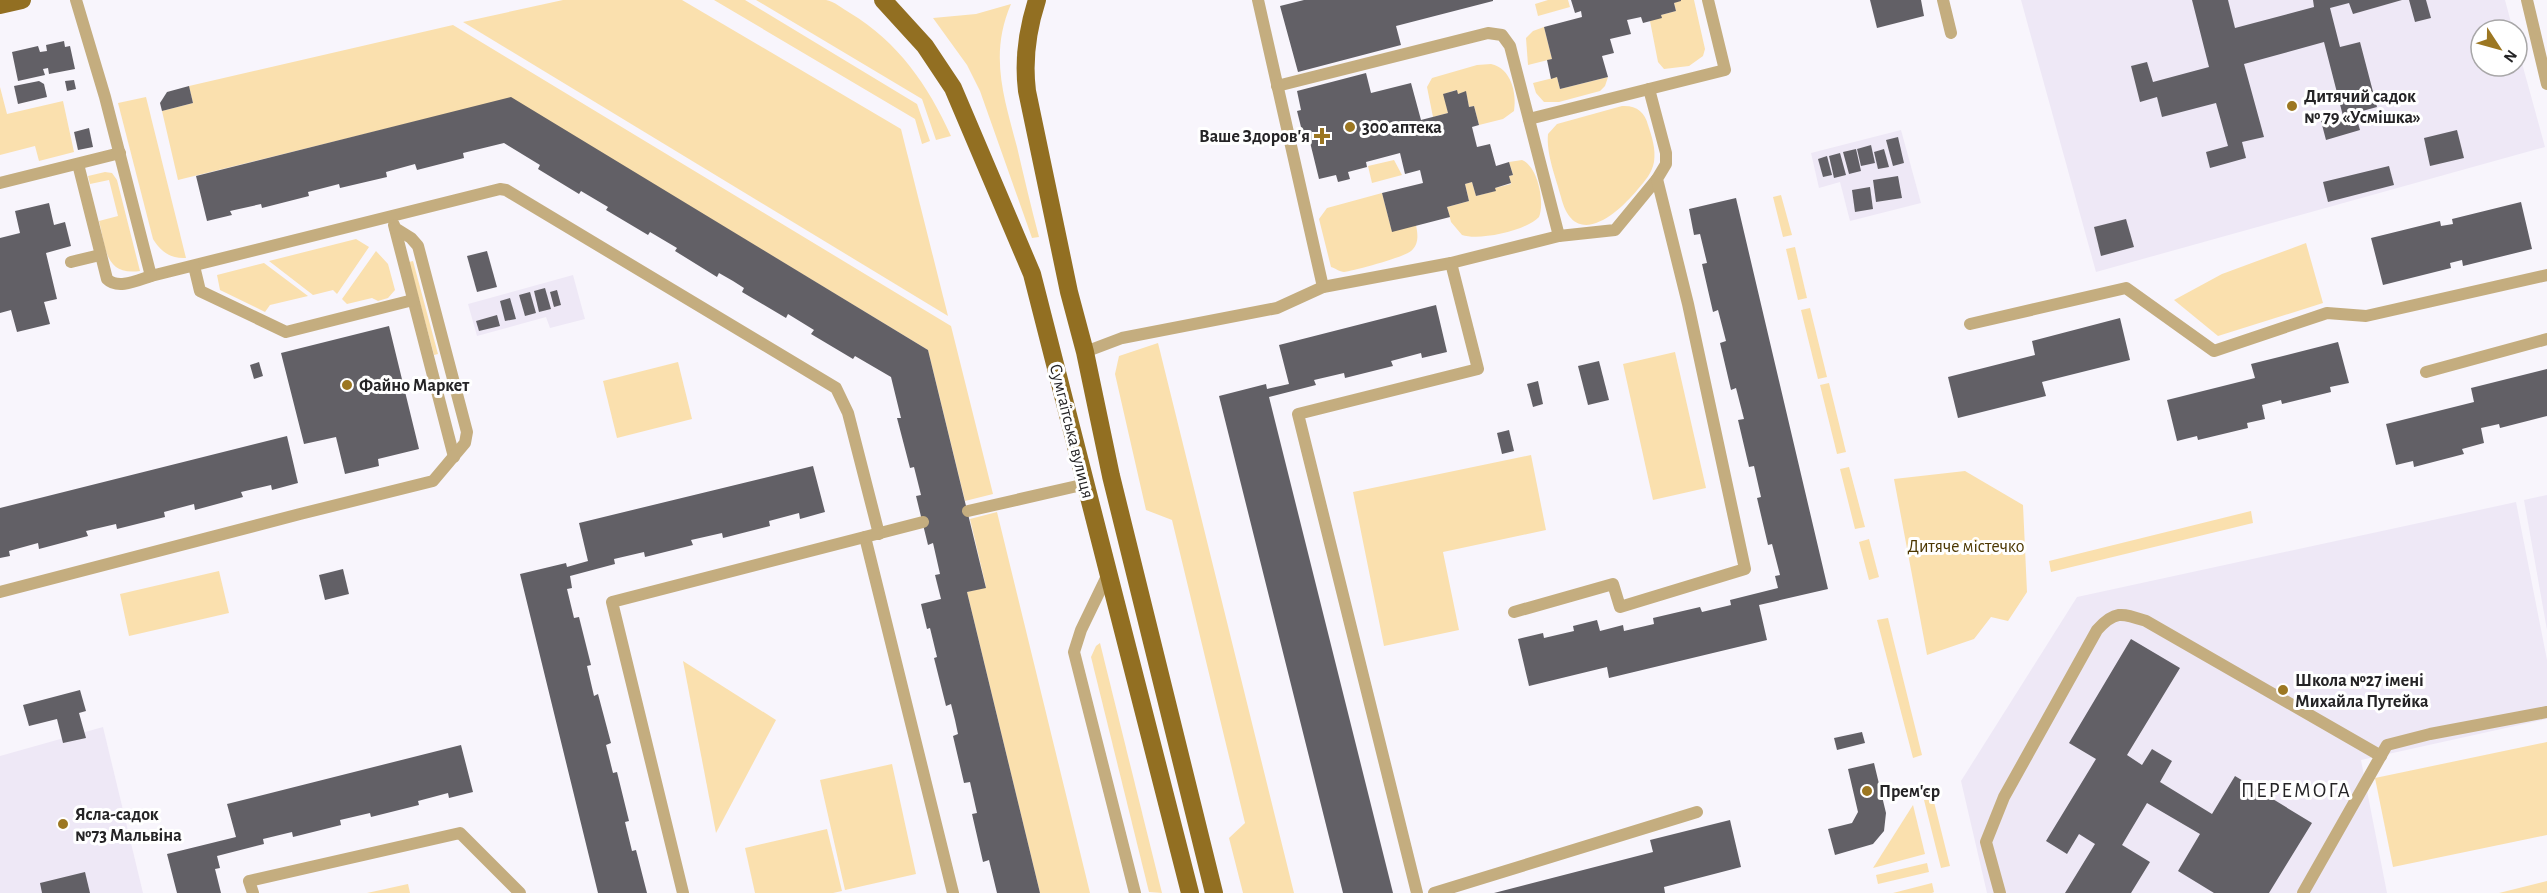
<svg xmlns="http://www.w3.org/2000/svg" width="2547" height="893" font-family="'Alegreya Sans',sans-serif">
<rect width="100%" height="100%" fill="#f8f5fc"/>
<g fill="#eee8f6">
<path d="M2021,0h484l8,30h-32v36h36v-21l28,102 -449,125z"/>
<path d="M1901,130l20,73 -71,18 -10,-39 -21,6 -8,-35z"/>
<path d="M573,275l12,44 -35,9 -4,-11 -69,19 -9,-32z"/>
<path d="M2547,495v135l-23,-130z"/>
<path d="M2516,502l31,158v59l-186,41 26,133h-400l-26,-112 116,-184z"/>
<path d="M103,727l40,166h-143v-137z"/>
</g>
<g fill="#fae0ae">
<path d="M563,0h119l219,129 47,187 -485,-294z"/>
<path d="M714,0h31l172,104 13,37 -8,3 -7,-25z"/>
<path d="M756,0c22,0 48,0 70,0 8,1 17,9 24,13 48,29 78,72 101,123l-15,4 -14,-41z"/>
<path d="M1548,0h20l2,7 -32,9 -3,-12z"/>
<path d="M1677,0h17l11,49 -2,7 -14,10 -25,3 -6,-7 -8,-41 11,-6 15,-4 -2,-8z"/>
<path d="M1011,4c-22,51 -7,93 6,143 7,30 14,60 22,90l-7,1 -52,-147 -13,-26 -34,-47 43,-4z"/>
<path d="M453,25l498,301 42,168 -28,7 -37,-151 -417,-252 -333,82 -16,-69 31,-8 -4,-17z"/>
<path d="M1544,27l8,32 -24,6 -2,-27 7,-7z"/>
<path d="M1491,64c20,4 26,29 23,47l-11,8 -24,6 -5,-19 -5,1 -3,-15 -8,2 -2,-4 -12,4 4,19 -15,4 -6,-30 5,-9 45,-13z"/>
<path d="M1557,77l3,12 48,-12 -3,9 -5,5 -41,11h-15l-8,-9 -3,-10z"/>
<path d="M0,87l7,27 56,-13 11,51 -35,9 -4,-15 -35,9z"/>
<path d="M146,97l40,161c-15,1 -25,-6 -33,-19l-35,-136z"/>
<path d="M1622,106c14,-1 23,6 26,19 4,12 8,24 6,37 -2,11 -9,19 -16,27 -22,27 -64,61 -77,8 -5,-19 -15,-43 -13,-63l9,-10z"/>
<path d="M1394,160l8,15 -30,8 -4,-17z"/>
<path d="M1522,160c16,6 23,43 17,57 -13,14 -60,24 -77,18l-11,-13 -4,-15 22,-6 -4,-17 7,-2 4,14 19,-5v-3l16,-4 -2,-8 4,-1 -4,-13z"/>
<path d="M105,172l7,1 5,7 23,91c-36,5 -34,-24 -41,-50l19,-5 -9,-36 -19,4 -2,-8z"/>
<path d="M1382,193l10,38 24,-6c2,10 3,19 -5,26 -6,6 -58,20 -67,21 -4,0 -9,-4 -13,-5l-12,-48 8,-11z"/>
<path d="M1781,195l11,40 -9,2 -10,-40z"/>
<path d="M356,239l13,8 -32,47 -4,-4 -20,5 -44,-34z"/>
<path d="M2306,243l17,60 -105,33 -44,-36 48,-26z"/>
<path d="M1795,247l12,51 -9,2 -12,-51z"/>
<path d="M376,251l12,13 7,26 -7,8 -10,3 -6,-3 -25,6 -5,-5z"/>
<path d="M413,261l25,93 -4,1 -25,-93z"/>
<path d="M264,263l44,33 -38,9 -5,7 -45,-22 -3,-15z"/>
<path d="M1810,308l17,69 -9,2 -17,-69z"/>
<path d="M1158,343l136,550h-51l-14,-55 16,-15 -73,-303 -26,-10 -31,-136 4,-18z"/>
<path d="M1675,352l31,136 -53,12 -30,-136z"/>
<path d="M678,362l14,57 -75,19 -14,-57z"/>
<path d="M1829,383l17,69 -9,2 -17,-69z"/>
<path d="M1531,455l15,75 -103,22 16,78 -75,16 -31,-154z"/>
<path d="M1849,467l16,60 -10,2 -15,-60z"/>
<path d="M1965,471l58,34 4,87 -19,29 -17,-4 -17,22 -47,16 -33,-176z"/>
<path d="M2251,511l2,12 -202,49 -2,-11z"/>
<path d="M997,512l93,381h-50l-73,-301 19,-5 -16,-68z"/>
<path d="M1869,539l10,38 -10,3 -10,-38z"/>
<path d="M219,571l10,42 -100,23 -9,-42z"/>
<path d="M1888,618l34,137 -9,3 -36,-138z"/>
<path d="M1100,643l62,250 -13,-1 -58,-235 5,-11z"/>
<path d="M683,661l93,59 -60,113z"/>
<path d="M2547,742v93l-154,32 -18,-89z"/>
<path d="M892,764l24,110 -71,16 -25,-110z"/>
<path d="M1933,798l17,68 -9,2 -17,-68z"/>
<path d="M1913,805l12,49 -52,14z"/>
<path d="M827,829l15,62 -9,2h-78l-10,-45z"/>
<path d="M1927,863l2,9 -51,12 -2,-9z"/>
<path d="M2547,881v12h-48z"/>
<path d="M1932,883l2,9 -2,1h-39z"/>
<path d="M408,884l2,9h-43z"/>
</g>
<g fill="#626066">
<path d="M1304,0h189v1l-97,25 5,19 -103,27 -18,-66z"/>
<path d="M1571,0h110v1l-7,2 2,8 -15,4 1,3 -19,5 -2,-6 -14,3 4,14 -21,5 4,14 -12,3 6,21 -48,12 -3,-12 -6,2 -4,-19 5,-1 -8,-32 38,-10 -1,-6 -6,2z"/>
<path d="M1870,0h51l3,16 -47,12z"/>
<path d="M2192,0h36l7,28 79,-21 -1,-7h89l-49,14 -4,-11 -19,5 10,39 20,-5 17,65 -22,6 5,17 -34,10 -5,-19 22,-5 -19,-74 -80,22 20,73 -22,5 4,16 -36,10 -4,-16 22,-6 -12,-43 -54,14 -5,-20 -17,5 -9,-36 16,-4 6,20 56,-15z"/>
<path d="M2409,0h17l5,18 -16,4z"/>
<path d="M64,41l1,6 5,-1 5,23 -26,5 -1,-6 -5,1 2,6 -27,6 -6,-29 26,-6 2,6 7,-1 -1,-6z"/>
<path d="M1366,73l5,20 40,-10 10,37 27,-7 -5,-19 14,-4 1,4 8,-3 3,16 5,-1 5,19 -7,2 5,20 13,-3 6,22 13,-4 4,13 -4,1 2,7 -16,5 1,3 -20,5 -4,-14 -7,2 4,17 -22,6 3,10 -58,15 -10,-39 41,-10 -3,-13 -15,4 -5,-21 -34,9 1,5 -19,5 2,7 -12,3 -2,-7 -17,4 -11,-45 -5,1 -6,-24 4,-1 -4,-19z"/>
<path d="M74,80l2,9 -9,2 -2,-10z"/>
<path d="M39,81l5,3 3,13 -29,7 -4,-18z"/>
<path d="M189,86l4,17 -31,8 -2,-8 7,-11z"/>
<path d="M511,97l417,253 58,238 -19,4 73,301h-43l-8,-33 -6,2 -11,-48 5,-1 -7,-31 -6,1 -11,-47 5,-2 -3,-14 -4,-16 -5,2 -12,-48 3,-1 -7,-29 -3,1 -6,-25 20,-5 -6,-24 5,-1 -7,-31 -5,2 -12,-49 5,-1 -7,-28 -4,1 -13,-50h4l-10,-41 -36,-21 -2,3 -42,-25 3,-4 -26,-16 -2,4 -44,-26 2,-4 -11,-7 -14,-8 -2,4 -42,-26 2,-3 -27,-16 -2,3 -42,-25 2,-3 -27,-16 -2,3 -41,-25 2,-4 -36,-22 -41,10 1,5 -47,12 -2,-6 -29,8 1,5 -47,11 -1,-4 -31,8 1,4 -47,12 -1,-4 -31,7 2,4 -25,6 -11,-45z"/>
<path d="M89,128l4,19 -15,3 -4,-18z"/>
<path d="M2457,130l7,28 -34,8 -6,-28z"/>
<path d="M1898,137l6,26 -11,3 -7,-26z"/>
<path d="M1871,145l4,18 -14,3 -4,-17z"/>
<path d="M1856,149l5,22 -12,3 -6,-22z"/>
<path d="M1884,149l5,18 -11,2 -4,-17z"/>
<path d="M1840,153l6,22 -12,3 -5,-22z"/>
<path d="M1827,156l5,19 -9,2 -5,-18z"/>
<path d="M2389,166l5,19 -66,17 -5,-20z"/>
<path d="M1898,176l4,22 -26,4 -3,-22z"/>
<path d="M1870,187l3,22 -18,3 -3,-22z"/>
<path d="M1736,198l92,391 -69,16 8,35 -158,38 -2,-11 -78,19 -11,-47 25,-6 1,5 30,-7 -1,-5 24,-6 3,11 23,-6 1,6 30,-7 -1,-6 47,-11 2,5 29,-7 -1,-5 48,-12 -3,-12 5,-1 -8,-31 -4,1 -11,-47 4,-1 -7,-31 -5,1 -11,-47 6,-1 -8,-31 -5,2 -11,-47 6,-2 -8,-31 -5,2 -11,-48 5,-1 -7,-29 -6,1 -5,-26z"/>
<path d="M2521,202l11,47 -69,17 -1,-6 -12,3 1,5 -68,17 -12,-47 69,-17 1,5 12,-2 -1,-5z"/>
<path d="M49,203l5,22 11,-3 6,24 -25,7 11,46 -13,3 6,22 -33,8 -6,-22 -11,3v-75l20,-5 -5,-22z"/>
<path d="M2126,219l8,28 -33,9 -7,-29z"/>
<path d="M487,251l10,36 -20,5 -10,-36z"/>
<path d="M545,288l6,21 -12,3 -5,-21z"/>
<path d="M557,290l4,15 -7,2 -4,-15z"/>
<path d="M530,292l6,21 -11,3 -6,-21z"/>
<path d="M510,298l6,21 -11,2 -5,-20z"/>
<path d="M1436,305l11,47 -25,6 -1,-5 -30,8 2,5 -48,12 -1,-5 -30,7 2,5 -47,12 124,496h-50l-124,-497 47,-12 1,5 22,-5 -10,-39z"/>
<path d="M497,315l3,11 -21,5 -3,-10z"/>
<path d="M2120,318l10,42 -88,22 4,14 -88,22 -10,-41 87,-22 -3,-14z"/>
<path d="M389,326l30,123 -41,10 1,7 -34,8 -9,-37 -32,7 -23,-91z"/>
<path d="M2338,342l11,41 -19,4 1,5 -49,12 -1,-4 -19,5 3,14 -18,4 1,5 -50,12 -1,-4 -20,5 -10,-41 88,-22 -4,-14z"/>
<path d="M1599,361l10,39 -21,5 -10,-39z"/>
<path d="M259,362l4,14 -9,3 -4,-14z"/>
<path d="M2547,369v47l-47,12 -1,-4 -18,4 3,15 -22,6 2,5 -50,13 -1,-6 -17,4 -10,-41 88,-22 -3,-14z"/>
<path d="M1538,381l5,23 -10,3 -6,-23z"/>
<path d="M1509,430l5,21 -12,3 -5,-21z"/>
<path d="M287,436l11,47 -26,7 -1,-5 -30,7 2,5 -48,13 -1,-6 -30,8 1,5 -48,12 -1,-5 -30,7 2,5 -49,13 -1,-6 -29,8 1,5 -10,2v-50z"/>
<path d="M813,466l12,46 -25,7 -1,-6 -30,8 1,5 -47,12 -1,-5 -31,7 2,5 -48,12 -1,-5 -30,7 1,5 -45,12 2,12 -5,1 7,29 5,-1 12,48 -4,1 7,30 4,-2 13,49 -5,2 7,28 4,-1 12,49 -4,1 7,29 4,-1 11,43h-49l-78,-319 46,-11 1,4 21,-6 -9,-38z"/>
<path d="M343,569l6,25 -24,6 -6,-25z"/>
<path d="M2131,639l49,29 -53,87 15,10 10,-16 20,12 -12,21 52,32 23,-38 77,47 -43,70h-55l-36,-22 22,-37 -53,-31 -25,42 28,17 -19,31h-66l30,-49 -16,-10 -12,20 -21,-13 50,-82 -27,-16z"/>
<path d="M80,690l6,21 -7,2 7,25 -23,5 -6,-24 -28,7 -6,-21z"/>
<path d="M1862,732l3,11 -28,7 -3,-12z"/>
<path d="M461,745l12,47 -24,6 -1,-5 -30,8 1,4 -48,12 -1,-4 -30,7 1,5 -48,12 -1,-5 -29,7 1,5 -47,12 3,12 -5,1 6,24h-44l-10,-39 69,-17 -9,-33z"/>
<path d="M1874,763l12,50 -2,18 -11,13 -38,11 -7,-26 24,-6 6,-11 -10,-43z"/>
<path d="M1730,820l11,47 -77,20 1,6h-171l159,-41 -3,-12z"/>
<path d="M85,872l5,21h-48l-2,-10z"/>
</g>
<g fill="none" stroke-linecap="round" stroke-linejoin="round">
<g stroke="#c4ad7f" stroke-width="12">
<path d="M76,0l29,97 46,179 349,-87 6,1 330,198 12,25 31,121"/>
<path d="M1258,0l65,287"/>
<path d="M1943,0l8,33"/>
<path d="M2527,0l20,84"/>
<path d="M1277,86l211,-53 14,2 8,11 49,190"/>
<path d="M1529,119l196,-49 -17,-70"/>
<path d="M78,164l29,115c11,11 31,1 44,-3"/>
<path d="M0,183l120,-30"/>
<path d="M394,225l60,232"/>
<path d="M71,262l29,-7"/>
<path d="M194,266l6,25 86,41 127,-32"/>
<path d="M1970,324l156,-36 88,63 113,-38 39,3 181,-41"/>
<path d="M1085,352l37,-14 155,-30 46,-21 128,-24 108,-27 56,-6 42,-51"/>
<path d="M2426,372l121,-33"/>
<path d="M968,511l118,-27"/>
<path d="M865,537l88,356"/>
<path d="M1108,574l-27,56 -7,22 61,241"/>
<path d="M0,592l300,-78 133,-33 32,-38 2,-11 -49,-186 -7,-8 -16,-10"/>
<path d="M1514,612l99,-28 7,23 125,-38 -57,-265 -31,-125 9,-15v-11l-17,-64"/>
<path d="M253,893l-4,-12 211,-48 60,60"/>
<path d="M683,893l-71,-291 311,-80"/>
<path d="M1417,893l-119,-479 180,-45 -27,-106"/>
<path d="M1434,893l263,-81"/>
<path d="M2000,893l-14,-51 18,-45 93,-167c18,-20 25,-17 49,-9l235,135"/>
<path d="M2303,893l84,-148 43,-11 117,-22"/>
</g>
<g stroke="#926f22" stroke-width="18">
<path d="M883,0l42,46 28,42 79,186 158,619"/>
<path d="M1037,0c-10,31 -14,59 -10,91l42,201 16,60 26,124 103,417"/>
<path d="M0,5l22,-5"/>
</g>
</g>
<g fill="#9c7722" stroke="#fff" stroke-width="2">
<circle cx="2292" cy="106" r="6"/>
<circle cx="1350" cy="127" r="6"/>
<path d="M1319 127h6v6h6v6h-6v6h-6v-6h-6v-6h6z"/>
<circle cx="347" cy="385" r="6"/>
<circle cx="2283" cy="690" r="6"/>
<circle cx="1867" cy="791" r="6"/>
<circle cx="63" cy="824" r="6"/>
</g>
<g text-anchor="middle" stroke-width="6" stroke-linejoin="round" paint-order="stroke">
<g font-size="18" font-weight="bold" fill="#252426" stroke="#fff" text-anchor="start">
<text x="2304" y="102">Дитячий садок<tspan x="2304" dy="21">№ 79 «Усмішка»</tspan></text>
<text x="1362" y="133">300 аптека</text>
<text x="1310" y="142" text-anchor="end">Ваше Здоров'я</text>
<text x="359" y="391">Файно Маркет</text>
<text x="2295" y="686">Школа №27 імені<tspan x="2295" dy="21">Михайла Путейка</tspan></text>
<text x="1879" y="797">Прем'єр</text>
<text x="75" y="820">Ясла-садок<tspan x="75" dy="21">№73 Мальвіна</tspan></text>
</g>
<g font-size="18" fill="#252426" stroke="#fff">
<text transform="translate(1072 431) rotate(76)" y="6">Сумгаїтська вулиця</text>
</g>
<g font-size="18" fill="#4c3701" stroke="#fff">
<text x="1966" y="552">Дитяче містечко</text>
</g>
<g font-size="21" letter-spacing="1.5" fill="#252426" stroke="#fff">
<text x="2296" y="797">ПЕРЕМОГА</text>
</g>
</g>
<g transform="translate(2499 48) rotate(126)"><circle r="28" fill="#ffffff" stroke="#a8a7a8" stroke-width="1.5"/>
<path d="M0-4.5L10 22L0 15L-10 22Z" fill="#9c7722"/>
<text y="-9" font-size="16" font-weight="bold" text-anchor="middle" fill="#252426">N</text>
</g>
</svg>
